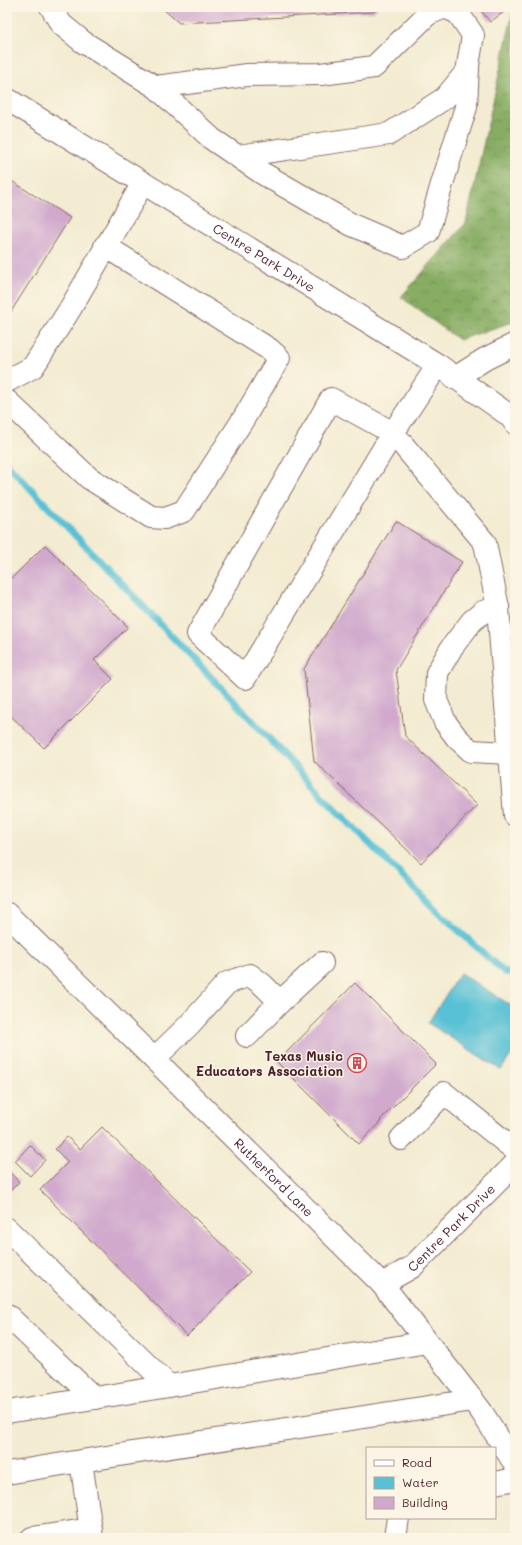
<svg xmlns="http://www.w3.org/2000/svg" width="522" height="1545" font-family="Mali,sans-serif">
<defs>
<pattern id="forest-crowns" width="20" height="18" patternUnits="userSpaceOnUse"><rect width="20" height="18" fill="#87ad63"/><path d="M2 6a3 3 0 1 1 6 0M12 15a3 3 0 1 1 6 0" fill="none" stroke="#708c52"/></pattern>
</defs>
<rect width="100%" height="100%" fill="#fcf5e5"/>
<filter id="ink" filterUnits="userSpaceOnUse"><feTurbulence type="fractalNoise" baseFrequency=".025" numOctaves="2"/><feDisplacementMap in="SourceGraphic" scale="8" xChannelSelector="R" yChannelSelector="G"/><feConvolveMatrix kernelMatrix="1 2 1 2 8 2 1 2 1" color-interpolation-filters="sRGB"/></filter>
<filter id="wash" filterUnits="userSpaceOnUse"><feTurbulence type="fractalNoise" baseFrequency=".012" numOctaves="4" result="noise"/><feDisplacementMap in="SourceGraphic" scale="16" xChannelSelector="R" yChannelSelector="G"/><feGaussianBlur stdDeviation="0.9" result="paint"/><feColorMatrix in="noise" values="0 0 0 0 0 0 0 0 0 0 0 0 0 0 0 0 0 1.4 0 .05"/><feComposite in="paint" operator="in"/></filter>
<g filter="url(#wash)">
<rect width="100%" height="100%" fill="#f3ecd2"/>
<path fill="url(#forest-crowns)" stroke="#686647" d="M514,7l1,314 -56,19 -58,-43 65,-74z"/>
<path fill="#58c1d5" stroke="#517080" d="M460,973l55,35v41l-14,21 -73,-47z"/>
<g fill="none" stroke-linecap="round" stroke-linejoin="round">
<path stroke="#58c1d5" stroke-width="7" d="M7,464l243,254 78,84 106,106 70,64 11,1"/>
</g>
<g id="blocks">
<g fill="#d0a9cd">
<path d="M161,7h217l-4,5 -195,11z"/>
<path d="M481,7h26l1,2 -18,13 -11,-14z"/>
<path d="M7,178l63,40 -63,100z"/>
<path d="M396,521l66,41 -66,108 9,66 72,69 -56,58 -107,-102 -10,-92z"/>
<path d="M45,545l83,82 -34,33 19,19 -69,69 -37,-36v-139l5,5z"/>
<path d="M355,983l81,81 -56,56 1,1 -22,23 -82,-82z"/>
<path d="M102,1127l148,145 -63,64 -147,-146 28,-28 -13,-13 12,-12 13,12z"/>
<path d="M30,1145l15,15 -15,16 -15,-15z"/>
<path d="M7,1169l12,13 -12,12z"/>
</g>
</g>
</g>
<g filter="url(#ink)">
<use href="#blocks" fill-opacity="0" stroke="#856765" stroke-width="1"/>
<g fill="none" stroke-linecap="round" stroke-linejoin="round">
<defs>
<g id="minor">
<path d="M51,7l10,17 22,18 73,45 56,52 50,34 90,52 51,22 25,-15 14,-48 24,-77 2,-41 5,-31 -15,-22 -13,-6 -17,7 -54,53 -53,7 -74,1 -91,12"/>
<path id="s1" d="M7,99l431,266 72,51 5,7"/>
<path d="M238,156l151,-22 56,-36 23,-28"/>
<path d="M438,365l-45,68 92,110 13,65 17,207"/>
<path d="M455,378l30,-19 30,-15"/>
<path d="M7,381l26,-14 37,-58 73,-126"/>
<path d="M331,399l62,34 -148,245 -47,-44z"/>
<path d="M7,401l82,77 62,39 14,1 19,-7 60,-93 35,-60 -10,-9 -164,-103"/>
<path d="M498,608l-15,4 -11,9 -20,26 -15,26 -1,27 9,22 12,16 14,13 38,2"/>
<path id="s2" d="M7,914l375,370 99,127 34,53"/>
<path d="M247,1036l33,-34"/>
<path d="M154,1059l35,-34 38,-42 23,-8 13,10 17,17 42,-39"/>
<path d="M401,1139l43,-46 71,57"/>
<path d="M7,1229l162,157 258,-44"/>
<path id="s3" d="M382,1284l30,-17 103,-103"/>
<path d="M7,1315l87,83"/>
<path d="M7,1412l162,-26"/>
<path d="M7,1473l74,-12"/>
<path d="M495,1483l20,-4"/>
<path d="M32,1538l59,-9"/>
<path d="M92,1538l-11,-77 392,-61"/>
<path d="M395,1538l3,-20"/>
</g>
</defs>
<use href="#minor" stroke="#856765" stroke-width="24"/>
<use href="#minor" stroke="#fff" stroke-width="22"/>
</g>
</g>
<defs>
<symbol id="building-ring" viewBox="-11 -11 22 22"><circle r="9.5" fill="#fcf5e5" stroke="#d1495b" stroke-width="1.5"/><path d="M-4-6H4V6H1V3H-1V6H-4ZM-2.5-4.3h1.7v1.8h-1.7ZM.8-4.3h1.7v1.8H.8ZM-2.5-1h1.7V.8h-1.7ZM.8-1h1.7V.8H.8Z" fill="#d1495b"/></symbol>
</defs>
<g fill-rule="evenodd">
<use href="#building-ring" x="346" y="1052" width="22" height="22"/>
</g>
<g text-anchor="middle" stroke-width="3" stroke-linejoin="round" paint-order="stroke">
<g font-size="13" fill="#4a1f2b" stroke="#fcf5e5">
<text dy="5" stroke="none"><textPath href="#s1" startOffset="302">Centre Park Drive</textPath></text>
<text dy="5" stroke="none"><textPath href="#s2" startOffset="375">Rutherford Lane</textPath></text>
<text dy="5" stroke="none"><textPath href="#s3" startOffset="90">Centre Park Drive</textPath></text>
</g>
<g font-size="13" font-weight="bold" fill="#4a1f2b" stroke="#fcf5e5" text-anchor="end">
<text x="343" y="1061">Texas Music<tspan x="343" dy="15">Educators Association</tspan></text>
</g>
</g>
<rect width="522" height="1545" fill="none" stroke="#fcf5e5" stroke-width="24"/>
<rect x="366" y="1447" width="130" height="72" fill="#fcf5e5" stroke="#b59f9b"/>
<rect x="374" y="1460" width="20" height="6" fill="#ffffff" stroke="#b59f9b"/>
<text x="402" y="1467" font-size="12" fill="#4a1f2b">Road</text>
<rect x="374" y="1477" width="20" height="12" fill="#58c1d5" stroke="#b59f9b"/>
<text x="402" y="1487" font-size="12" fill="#4a1f2b">Water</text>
<rect x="374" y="1497" width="20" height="12" fill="#d0a9cd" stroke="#b59f9b"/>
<text x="402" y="1507" font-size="12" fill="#4a1f2b">Building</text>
</svg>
